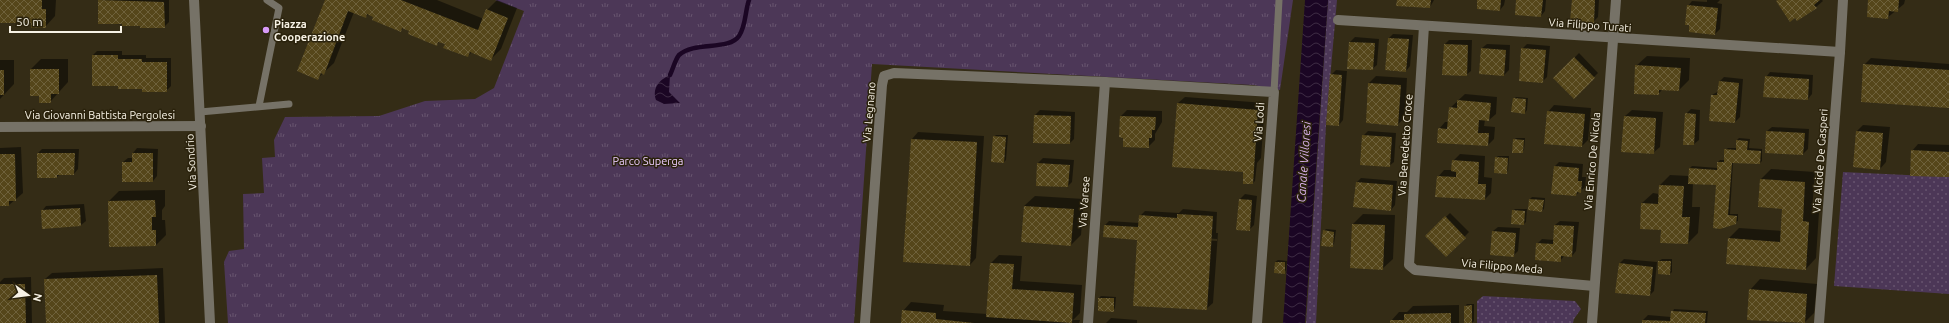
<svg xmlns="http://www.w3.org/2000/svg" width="1949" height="323" font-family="Ubuntu,sans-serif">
<defs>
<pattern id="grass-dots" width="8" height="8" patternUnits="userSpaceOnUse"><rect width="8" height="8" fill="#4c3757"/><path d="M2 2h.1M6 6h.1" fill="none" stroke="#67546f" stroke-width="1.8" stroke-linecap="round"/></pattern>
<pattern id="park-tufts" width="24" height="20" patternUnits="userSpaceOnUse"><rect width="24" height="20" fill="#4c3757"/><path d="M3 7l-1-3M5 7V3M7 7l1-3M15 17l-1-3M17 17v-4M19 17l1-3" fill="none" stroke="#67546f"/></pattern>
<pattern id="water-waves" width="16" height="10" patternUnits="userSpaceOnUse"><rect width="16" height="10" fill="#1b0624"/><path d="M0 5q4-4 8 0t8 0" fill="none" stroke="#3d2b44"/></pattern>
<pattern id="building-cross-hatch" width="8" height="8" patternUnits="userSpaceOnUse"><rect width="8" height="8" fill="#55461a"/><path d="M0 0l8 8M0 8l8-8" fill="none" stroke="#6e613b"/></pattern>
</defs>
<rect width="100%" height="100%" fill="#342c16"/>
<g fill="url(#grass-dots)">
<path d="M1328,0h9l-11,125 -10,198h-10z"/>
<path d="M1843,172l106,5v117l-115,-8z"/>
<path d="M1483,296l92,5 6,8 -7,10 -1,4h-96v-22z"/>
</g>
<path fill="url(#park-tufts)" d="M495,0h798l-13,90 -27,-5 -381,-21 -18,259h-626l-4,-61 5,-11 15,-2 -1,-55 21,-1 -2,-35 13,-1 -1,-17 11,-23 94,-1 46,-15 50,-2 19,-11 30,-77z"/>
<g fill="url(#water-waves)">
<path d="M1305,0h23l-23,323h-22z"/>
<path d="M670,75l-1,17 11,11 -16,1 -8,-4c-4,-12 3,-20 14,-25z"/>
</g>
<g fill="#0007" fill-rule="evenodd">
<path d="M0,0h56l-1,16 -10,11 -13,-5h-32z"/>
<path d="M99,0h70v22l-5,5 -65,-4z"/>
<path d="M326,0h111l47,19 3,-9 10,-10 20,8 -16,41 -10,10 -19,-7 -4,4 -22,-12 -6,-3 -3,3 -27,-14 -6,-3 -3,3 -32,-16 -4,3 -11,-5 -20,51 -16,15z"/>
<path d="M1398,0h36l-4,7z"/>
<path d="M1478,0h27l-1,5 -4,5z"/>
<path d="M1517,0h29l-1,11 -4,5z"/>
<path d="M1573,0h26l-1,17 -5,5z"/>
<path d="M1707,0h13l-3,3 5,1 -2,25 -5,5 -25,-9 -2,-19 4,-5 15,1z"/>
<path d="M1779,0h43l1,1 -7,6z"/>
<path d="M1869,0h36l-1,4 -17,14z"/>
<path d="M1393,34l20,1 -3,31 -4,5 -17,-33z"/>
<path d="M1355,37l24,2 -2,26 -5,4 -24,-1 2,-26z"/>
<path d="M1449,40h23l-1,31 -5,4 -21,-31z"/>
<path d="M1487,44l23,1 -1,25 -5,5 -22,-27z"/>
<path d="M1527,44l23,2 -3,31 -5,5 -20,-33z"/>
<path d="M97,51h25v4h24v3h25v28l-5,5 -47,-6 -26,-30z"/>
<path d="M1579,53l19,20 -24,24 -19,-19z"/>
<path d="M1647,56l43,2 -1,22 -10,10 -16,-1 -5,5 -22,-28z"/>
<path d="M1871,58l78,6v43l-85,-42z"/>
<path d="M41,59h27v23l-18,20 -10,-7 -9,-26z"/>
<path d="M0,60h14v24l-14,15z"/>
<path d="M1336,70l11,1 -4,49 -4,5 -8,-50z"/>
<path d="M1770,72l43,3 -1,19 -4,5 -42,-22z"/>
<path d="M1376,76l31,2 -2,40 -7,6 -31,-1 2,-40z"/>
<path d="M1724,77l19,2 -3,38 -5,5 -23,-27 7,-4v-9z"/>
<path d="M1465,94l32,3 -1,17 -7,6h-4l-1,6 11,1 -1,12 -6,6 -49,-16 6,-7h4l1,-14z"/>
<path d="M1185,97l80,6 -4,55 -4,5 -2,18 -2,2h-9l1,-13 -67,-67z"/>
<path d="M1516,97l12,1 -1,12 -2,3 -11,-14z"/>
<path d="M1554,105l37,3 -3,32 -6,6 -34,-34z"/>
<path d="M1691,109l9,1 -1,30 -5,4 -8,-30z"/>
<path d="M1040,110l35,2 -1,27 -4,4 -36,-1 1,-27z"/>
<path d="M1127,110l35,1v11l-7,12v6l-7,7 -27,-31z"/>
<path d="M1632,110l31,2 -3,35 -7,6 -28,-37z"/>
<path d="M1863,125l27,2 -4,35 -6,7 -23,-38z"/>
<path d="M1772,127l37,2 -1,20 -5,5 -36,-23z"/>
<path d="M1368,131l28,2 -2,29 -5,4 -26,-30z"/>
<path d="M918,132l66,4 -8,122 -6,7 -66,-4 8,-122z"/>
<path d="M996,135h12l-2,25 -2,2 -10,-25z"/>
<path d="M1516,138h9l-1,12 -2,2 -8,-12z"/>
<path d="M1739,138l11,1 -1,9 13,1v12l-2,2 -27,-1 -3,52h8v7l-18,7 -3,-43 -24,-2 -1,24h8l-2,26 -10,10 -26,-14 -20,-26 11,-10 6,1 1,-9 10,-10 19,1 1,-8 2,-2 26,2v-6l2,-2h5v-10l3,-2h9v-8z"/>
<path d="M1918,144l31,1v31l-37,-25z"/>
<path d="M21,147l2,46 -14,12h-9v-57z"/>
<path d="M137,148l21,1 -1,27 -4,5 -30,-19 5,-4h5v-5z"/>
<path d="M42,149h37l-1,20 -4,5h-14l-3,3 -19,-24z"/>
<path d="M1460,154l25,2 -1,21 8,1 -1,15 -6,6 -47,-22 6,-7h8l1,-9z"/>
<path d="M1498,156h11l-1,15 -2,2 -10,-15z"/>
<path d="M1043,158l31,2 -2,22 -4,4 -31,-1 1,-22z"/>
<path d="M1559,162l24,2 -1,13h4l-1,10 -9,8 -22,-28z"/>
<path d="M1771,169l44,3 -3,39 7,1 -3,46 -10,11 -77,-31 10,-10 43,3 1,-23 -22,-29z"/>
<path d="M1361,178l36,3 -2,24 -4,5 -34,-28z"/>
<path d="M165,190v16l-3,4v10h3l1,15 -10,10 -47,-44 10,-10z"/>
<path d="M1245,194l12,2 -3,29 -5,5 -12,-1 3,-30z"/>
<path d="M1035,196l49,3 -3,36 -10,10 -47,-39z"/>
<path d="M1532,197l13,1 -1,11 -2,2 -13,-2 1,-10z"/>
<path d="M84,204l2,17 -5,4 -38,3 -1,-17 4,-5z"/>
<path d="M1183,209l34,3 -1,21h2l-5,70 -7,6 -67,-72 -34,-12 4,-4 31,2v-7l5,-5 34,2zM1144,234l73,5v2l-73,-5z"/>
<path d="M1515,209h12l-1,13 -2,2 -11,-13z"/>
<path d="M1450,213l19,19 -23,24 -20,-20z"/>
<path d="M1363,214l32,1 -2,44 -11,10 -29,-45z"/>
<path d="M1560,221l19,1 -3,29 -4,5 -7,-1 -5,6 -23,-17 5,-5 12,1 1,-15z"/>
<path d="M1498,227l22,1 -2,23 -5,5 -20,-25z"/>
<path d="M1326,229l10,1 -2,14 -2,2 -8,-15z"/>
<path d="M999,255l23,1 -2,25 62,4 -2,28 -7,7h7l-1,3h-177l1,-12 8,-9 33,3 -1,6 44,3 4,-51z"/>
<path d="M1624,259l33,3 -3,29 -4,4 -31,-31z"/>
<path d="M1662,259h10v13l-2,2 -11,-1v-12z"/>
<path d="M1278,260l9,1 -1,9 -2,3 -9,-11z"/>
<path d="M163,268l2,55h-118l-2,-44 7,-6z"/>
<path d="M31,277l1,46h-32v-41l4,-4z"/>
<path d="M1760,279l57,5 -3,29 -10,10 -56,-4 2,-29z"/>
<path d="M1101,296l15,1 -1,11 -2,3 -14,-13z"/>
<path d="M1467,304h7v17l-2,2h-7v-17z"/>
<path d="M1459,305v18h-68v-2l8,-9h8l6,-6z"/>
<path d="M1674,309l34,2 -1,12h-64v-3l5,-5 23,2z"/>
<path d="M1111,318l26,2v3h-31z"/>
</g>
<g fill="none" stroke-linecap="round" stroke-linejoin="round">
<path stroke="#1b0624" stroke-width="4.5" d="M670,75c3,-6 5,-15 9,-20 15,-14 50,-4 60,-19 7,-10 6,-25 10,-36"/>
</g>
<g fill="url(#building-cross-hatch)">
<path d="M0,0h42v9h4v19h-15v-5h-31z"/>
<path d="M98,0l66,2 1,26h-25v-2h-18v-2h-24z"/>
<path d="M325,0h76l77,30 8,-21 22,9 -17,43 -21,-9 -2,5 -25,-9 2,-4 -7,-2 -1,4 -29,-12 1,-3 -7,-3 -1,4 -29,-12 1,-3 -6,-3 -1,4 -18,-7 -24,64 -3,-2 -3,7 -21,-9z"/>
<path d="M1397,0h34l-1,8 -34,-2z"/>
<path d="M1477,0h24l-1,11 -23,-2z"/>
<path d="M1516,0h27l-2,17 -26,-2z"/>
<path d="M1572,0h23l-1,23 -24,-2z"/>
<path d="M1778,0h42l-6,5 3,3 -20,13 -2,-3 -5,4 -14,-21z"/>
<path d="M1868,0h31l-1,12 -9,-1 -1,8 -21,-2z"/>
<path d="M1687,5l31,3 -3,27 -26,-3v-7h-4z"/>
<path d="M1388,38l21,1 -3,33 -21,-2z"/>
<path d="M1349,42l26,1 -2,27 -26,-1z"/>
<path d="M1444,44l24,1 -1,31 -25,-1z"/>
<path d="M1481,48l25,2 -2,26 -25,-2z"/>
<path d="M1521,48l25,2 -3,33 -24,-2z"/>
<path d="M92,55h26v4h24v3h25v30h-25v-3h-24v-3h-26z"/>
<path d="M1574,57l21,21 -21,21 -21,-21z"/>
<path d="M1863,64l86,6v38l-88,-6z"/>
<path d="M1635,65l46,3 -2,23 -20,-1v5l-25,-1z"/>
<path d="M30,69h29v25h-8v9h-12v-7h-9z"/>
<rect x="0" y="70" width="4" height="25"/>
<path d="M1330,74l12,1 -3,51 -13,-1z"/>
<path d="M1765,76l44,3 -1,21 -45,-3z"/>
<path d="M1719,81l20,2 -4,40 -26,-2 2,-26h6z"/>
<path d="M1368,83l33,2 -3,41 -32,-3z"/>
<path d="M1513,98l13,1 -1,15 -14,-2z"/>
<path d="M1457,100l34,3 -2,18 -10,-1 -1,13h11l-1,13 -51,-3 1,-15 9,1 2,-22 8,1z"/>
<path d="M1177,103l81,7 -5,74h-10v-12l-71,-5z"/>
<path d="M1547,111l38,3 -3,33 -38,-3z"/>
<path d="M1685,113l11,1 -2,31h-11z"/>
<path d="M1034,115l37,1 -1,28 -37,-1z"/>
<path d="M1120,116l36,1 -1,13h-3v8h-3v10l-26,-1v-9l-4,-1z"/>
<path d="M1624,116l32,2 -2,36 -33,-2z"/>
<path d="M1766,131l39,2 -2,22 -38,-2z"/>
<path d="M1856,131l27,2 -3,37 -27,-3z"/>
<path d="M1362,135l30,2 -2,30 -30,-2z"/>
<path d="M993,136l13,1 -2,26 -13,-1z"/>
<path d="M911,139l66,3 -7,124 -67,-4z"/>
<path d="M1513,139l11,1 -1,13h-11z"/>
<path d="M1736,140l12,1 -1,9 14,1 -1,13 -28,-1 -4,52 9,1 -1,8 -16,5 -7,-1 3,-43 -28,-1 1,-16 28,2v-8h7v-13l12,1z"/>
<path d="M1911,150l38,2v25l-39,-1z"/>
<path d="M37,153h38l-1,22h-17v3h-20z"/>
<path d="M132,153h21v29h-31v-20h10z"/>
<path d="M0,154h15l1,47h-7v5h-9z"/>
<path d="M1495,157l13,1 -1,16 -13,-1z"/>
<path d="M1452,160l27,2 -1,22h8l-1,16 -50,-3 2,-21 19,1v-5l-5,-1z"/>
<path d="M1037,163l33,2 -2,22 -32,-1z"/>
<path d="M1554,166l25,2 -1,13h4l-1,12 -4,-1 -1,4 -25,-2z"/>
<path d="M1760,179l45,3 -2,39 6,1 -3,48 -80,-6 2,-26 52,4 2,-33 -24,-2z"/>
<path d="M1356,182l37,3 -2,26 -38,-4z"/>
<path d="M1659,185l25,1 -2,31h8l-2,27 -28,-1 1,-13 -21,-1 1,-26 17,1z"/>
<path d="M1239,199l13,1 -2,31 -14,-1z"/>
<path d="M1529,199l15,1 -2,12 -14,-2z"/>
<path d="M155,200l1,17h-4v13h4v16l-47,1 -1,-46z"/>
<path d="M1024,206l50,3 -3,37 -50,-4z"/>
<path d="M80,208l1,18 -39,3 -1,-19z"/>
<path d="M1512,210l13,1 -1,14 -13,-1z"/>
<path d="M1177,214l36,2 -6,94 -74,-4 4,-66 -34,-3 1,-12 34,2 1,-12 38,3z"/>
<path d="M1445,216l21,22 -20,19 -21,-21z"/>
<path d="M1352,224l33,1 -2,45 -33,-2z"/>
<path d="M1554,225l20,1 -2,31 -11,-1v6l-26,-2 1,-17 17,1z"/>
<path d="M1323,230l11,2 -1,15 -12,-1z"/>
<path d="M1492,231l24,2 -2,24 -24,-2z"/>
<path d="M1658,261h13l-1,14 -12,-1z"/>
<path d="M1275,262h10v12l-11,-1z"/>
<path d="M990,263l24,1 -2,25 62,4 -2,30 -86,-6z"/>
<path d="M1619,263l34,4 -3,29 -35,-3z"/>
<path d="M157,275l2,48h-113l-2,-44z"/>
<path d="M0,284h25l1,39h-26z"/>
<path d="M1749,289l58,5 -2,29 -58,-3z"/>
<path d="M1098,298h16v14l-16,-1z"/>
<path d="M1472,305v18h-8v-17z"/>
<path d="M902,310l34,3v6l38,4h-73z"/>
<path d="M1671,311l35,2 -1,10h-63v-3l28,1z"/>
<path d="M1451,313v10h-61v-3h14v-6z"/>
</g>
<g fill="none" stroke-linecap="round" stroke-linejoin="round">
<g stroke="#767267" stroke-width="7">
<path d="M1274,92l5,-92"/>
<path d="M259,106l20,-98 -12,-8"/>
<path d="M200,112l89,-8"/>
</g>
<g stroke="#767267" stroke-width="10">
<path d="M194,0l16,323"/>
<path d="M1338,20l502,32"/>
<path d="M1424,26l-15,239 6,5 179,16"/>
<path d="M0,127l201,-1"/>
<path d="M865,323l17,-238 2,-9 10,-3 211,9 169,10 -17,231"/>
<path d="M1088,323l17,-241"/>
<path d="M1592,323l24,-323"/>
<path d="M1819,323l21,-271 3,-52"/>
</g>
</g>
<circle fill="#d89af8" stroke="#2a220c" stroke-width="1.5" cx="266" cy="30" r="4"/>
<g text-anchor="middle" stroke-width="3" stroke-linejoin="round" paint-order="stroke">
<g font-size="11" font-weight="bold" fill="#f7f2e5" stroke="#2a220c" text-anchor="start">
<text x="274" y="28">Piazza<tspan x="274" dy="13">Cooperazione</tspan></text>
</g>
<g font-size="11" fill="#f7f2e5" stroke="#2a220c">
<text transform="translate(1590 25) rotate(4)" y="4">Via Filippo Turati</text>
<text transform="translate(869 112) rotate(-85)" y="4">Via Legnano</text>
<text x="100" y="119">Via Giovanni Battista Pergolesi</text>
<text transform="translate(1259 122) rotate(-86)" y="4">Via Lodi</text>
<text transform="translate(1405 145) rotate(-86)" y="4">Via Benedetto Croce</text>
<text transform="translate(1592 161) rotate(-85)" y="4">Via Enrico De Nicola</text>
<text transform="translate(1820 161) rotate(-86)" y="4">Via Alcide De Gasperi</text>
<text transform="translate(191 162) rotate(-93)" y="4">Via Sondrio</text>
<text transform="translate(1084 202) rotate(-86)" y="4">Via Varese</text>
<text transform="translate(1502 266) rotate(5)" y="4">Via Filippo Meda</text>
</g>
<g font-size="11" fill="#ecccfe" stroke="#2a220c">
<text x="648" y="165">Parco Superga</text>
</g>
<g font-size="12" font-style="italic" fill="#d9b1ee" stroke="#2a220c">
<text transform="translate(1304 162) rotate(-86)" y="4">Canale Villoresi</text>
</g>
</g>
<g transform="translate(28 295) rotate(104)" stroke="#2a220c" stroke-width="3" paint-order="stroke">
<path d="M0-3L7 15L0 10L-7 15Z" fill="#f7f2e5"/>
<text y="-6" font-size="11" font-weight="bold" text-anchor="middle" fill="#f7f2e5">N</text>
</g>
<path d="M10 26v6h111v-6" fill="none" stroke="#f7f2e5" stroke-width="2"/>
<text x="16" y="26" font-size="12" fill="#f7f2e5" stroke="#2a220c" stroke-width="3" paint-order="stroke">50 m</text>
</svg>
